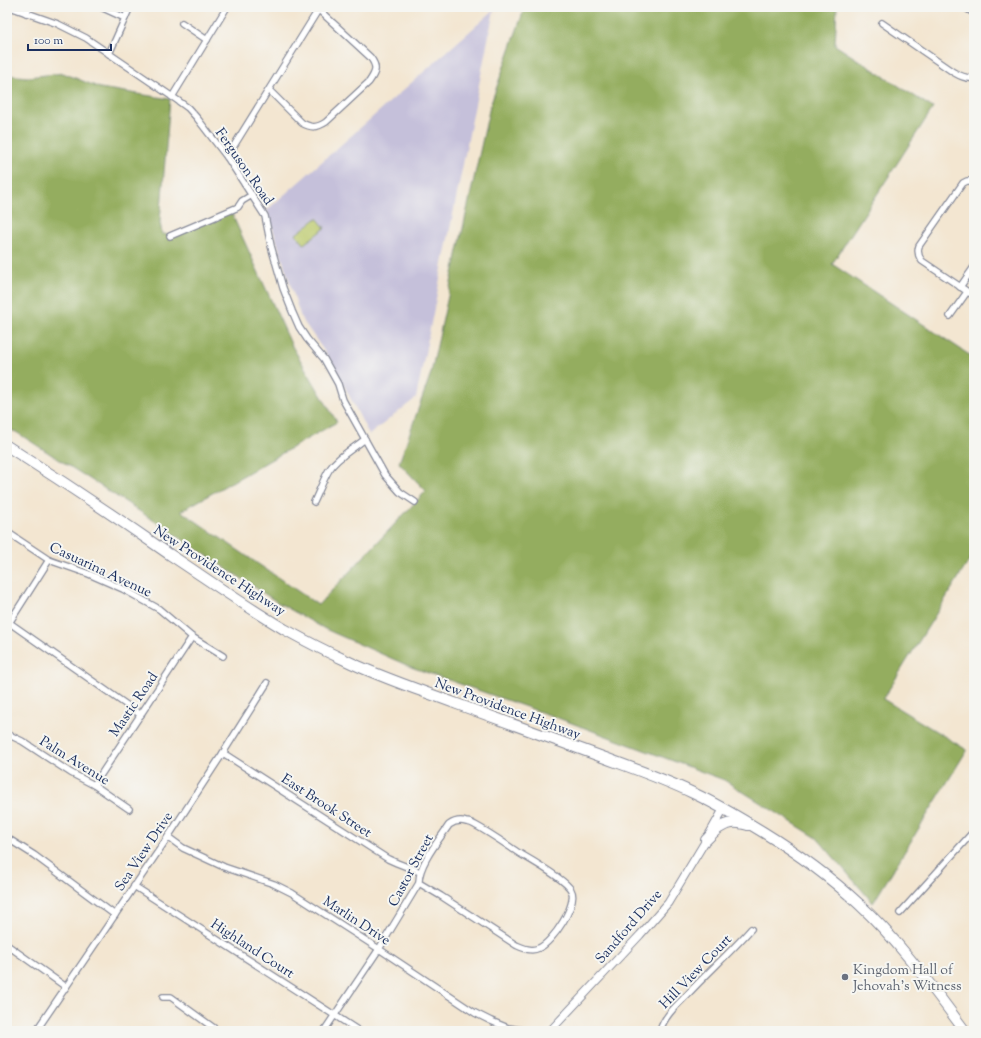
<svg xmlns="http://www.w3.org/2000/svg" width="981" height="1038" font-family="'Sorts Mill Goudy',serif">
<rect width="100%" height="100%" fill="#f6f6f2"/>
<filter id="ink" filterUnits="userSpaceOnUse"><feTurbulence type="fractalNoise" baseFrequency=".025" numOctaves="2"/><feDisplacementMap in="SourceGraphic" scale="8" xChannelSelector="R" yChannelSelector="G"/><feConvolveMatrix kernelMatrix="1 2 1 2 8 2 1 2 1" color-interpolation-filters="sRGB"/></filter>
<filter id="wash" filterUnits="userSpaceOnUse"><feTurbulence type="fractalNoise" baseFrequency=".012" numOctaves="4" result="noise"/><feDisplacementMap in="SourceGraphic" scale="16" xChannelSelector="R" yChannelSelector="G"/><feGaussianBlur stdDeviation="0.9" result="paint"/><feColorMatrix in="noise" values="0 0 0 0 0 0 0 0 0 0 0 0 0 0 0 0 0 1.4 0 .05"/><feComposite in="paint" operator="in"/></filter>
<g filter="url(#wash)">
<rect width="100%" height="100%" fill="#f3e6d1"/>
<path fill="#c5c0da" d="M494,10l-78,388 -47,37 -35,-70 -33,-47 -34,-108z"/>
<path fill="#bbc96b" stroke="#6b7c64" d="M317,218l8,10 -21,16 -8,-10z"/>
<path fill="#94ad5f" stroke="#586e5e" d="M525,7h312l-2,38 98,63 -101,156 142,94v195l-91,146 84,51 -94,153 -56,-65 -93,-58 -166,-62 -147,-51 -86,-38 -48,-27 -153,-101 -108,-69 -9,-3v-354l21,2 35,-4 37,15 70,11 -10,123 2,12 11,1 58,-23 61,134 45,76 -156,89 137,94 108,-114 -27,-28 32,-90 59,-267z"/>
</g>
<g filter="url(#ink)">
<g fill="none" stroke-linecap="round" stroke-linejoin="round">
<defs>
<g id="street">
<path d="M10,7l48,17 28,14 91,62 11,8 9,10 30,39 38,59 6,30 12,42 9,23 7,16 8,12 17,20 14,25 5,16 42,75 15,17 15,10"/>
<path d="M101,7l24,11"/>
<path d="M964,7l10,6"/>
<path d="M26,13l3,-6"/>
<path d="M182,23l25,17"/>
<path d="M882,23l71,49c7,4 13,7 21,6"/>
<path d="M109,54l21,-47"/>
<path d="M269,90l33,33c9,5 15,5 24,-1l43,-40c7,-10 9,-15 1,-25l-51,-47"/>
<path d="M172,97l55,-90"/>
<path d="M227,157l93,-150"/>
<path d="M974,181h-7l-4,2 -44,63c-2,6 -1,10 3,15l52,35"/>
<path d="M170,236l66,-28 2,-1 4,-6 10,-6"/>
<path d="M960,287l14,-20"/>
<path d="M950,316l17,-24"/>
<path d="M314,502c5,-10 9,-22 15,-32 8,-13 24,-21 36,-31"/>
<path d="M7,532l42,28 40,14 34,15 36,20 33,28 31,19"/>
<path d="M7,621l134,94"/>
<path d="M9,623l40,-63"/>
<path d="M7,734l15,7 49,32 23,12 35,24"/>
<path d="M223,753l165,106 9,4 23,9"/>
<path d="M94,785l98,-148"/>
<path d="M168,837l15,11 41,19 50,17 18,9 87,56 96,64 16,8 17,7 20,3"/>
<path d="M7,838l27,17 81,60"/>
<path d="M134,886l225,145"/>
<path d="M900,913l74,-82"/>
<path d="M7,945l59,42"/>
<path d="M163,997h8l47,34"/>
<path d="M36,1031l132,-194 55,-84 44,-70"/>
<path d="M324,1031l55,-82 40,-66c-1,-18 20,-43 30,-58 6,-4 11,-5 17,-3 3,0 6,1 9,3 15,8 29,18 44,28 12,7 46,26 52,37 8,13 -19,53 -32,58 -8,4 -16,0 -23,-3l-75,-49 -22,-13"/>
<path d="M660,1031c4,-15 17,-26 28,-37 20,-22 43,-42 63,-65"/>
</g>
<path id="secondary" d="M550,1031l90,-96 28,-32 38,-63 18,-32"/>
<g id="highway">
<path d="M7,446c55,35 109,71 162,108 38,25 76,52 115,75 20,11 41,22 61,31 37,18 75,30 112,44 47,17 94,34 140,51 32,12 65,23 96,38 24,11 47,25 70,39 34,21 67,45 96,72 40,37 73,83 106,127"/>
<path d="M706,840c7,-7 15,-16 26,-17 5,-1 11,1 16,2"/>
</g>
</defs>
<use href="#street" stroke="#878a98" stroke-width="8"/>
<use href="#secondary" stroke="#878a98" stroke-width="9"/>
<use href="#highway" stroke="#878a98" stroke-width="12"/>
<use href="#street" stroke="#fff" stroke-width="5.5"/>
<use href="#secondary" stroke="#fff" stroke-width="7"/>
<use href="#highway" stroke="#fff" stroke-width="10"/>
</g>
</g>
<circle fill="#6b7280" stroke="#f6f6f2" stroke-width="1.5" cx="845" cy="977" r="4"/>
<g text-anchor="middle" stroke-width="4" stroke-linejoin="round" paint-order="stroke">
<g font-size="14" fill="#1b2f5e" stroke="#f6f6f2">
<text transform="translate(245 166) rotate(55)" y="5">Ferguson Road</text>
<text transform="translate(101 569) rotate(25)" y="5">Casuarina Avenue</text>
<text transform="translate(220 570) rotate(33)" y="5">New Providence Highway</text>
<text transform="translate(133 704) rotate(-56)" y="5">Mastic Road</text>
<text transform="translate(508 708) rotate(20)" y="5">New Providence Highway</text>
<text transform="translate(75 760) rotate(32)" y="5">Palm Avenue</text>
<text transform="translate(327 805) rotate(33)" y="5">East Brook Street</text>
<text transform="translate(143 851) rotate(-56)" y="5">Sea View Drive</text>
<text transform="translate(410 870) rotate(-62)" y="5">Castor Street</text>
<text transform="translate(357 920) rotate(33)" y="5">Marlin Drive</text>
<text transform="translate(628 926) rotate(-49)" y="5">Sandford Drive</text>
<text transform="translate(253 948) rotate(33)" y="5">Highland Court</text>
<text transform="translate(695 971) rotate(-46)" y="5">Hill View Court</text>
</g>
<g font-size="14" fill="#5b616d" stroke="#f6f6f2" text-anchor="start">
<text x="853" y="974">Kingdom Hall of<tspan x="853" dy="16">Jehovah’s Witness</tspan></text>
</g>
</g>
<rect width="981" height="1038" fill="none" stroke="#f6f6f2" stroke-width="24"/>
<path d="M28 44v6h83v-6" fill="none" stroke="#1b2f5e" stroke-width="2"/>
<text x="34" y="44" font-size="12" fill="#1b2f5e" stroke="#f6f6f2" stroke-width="3" paint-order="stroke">100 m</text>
</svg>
